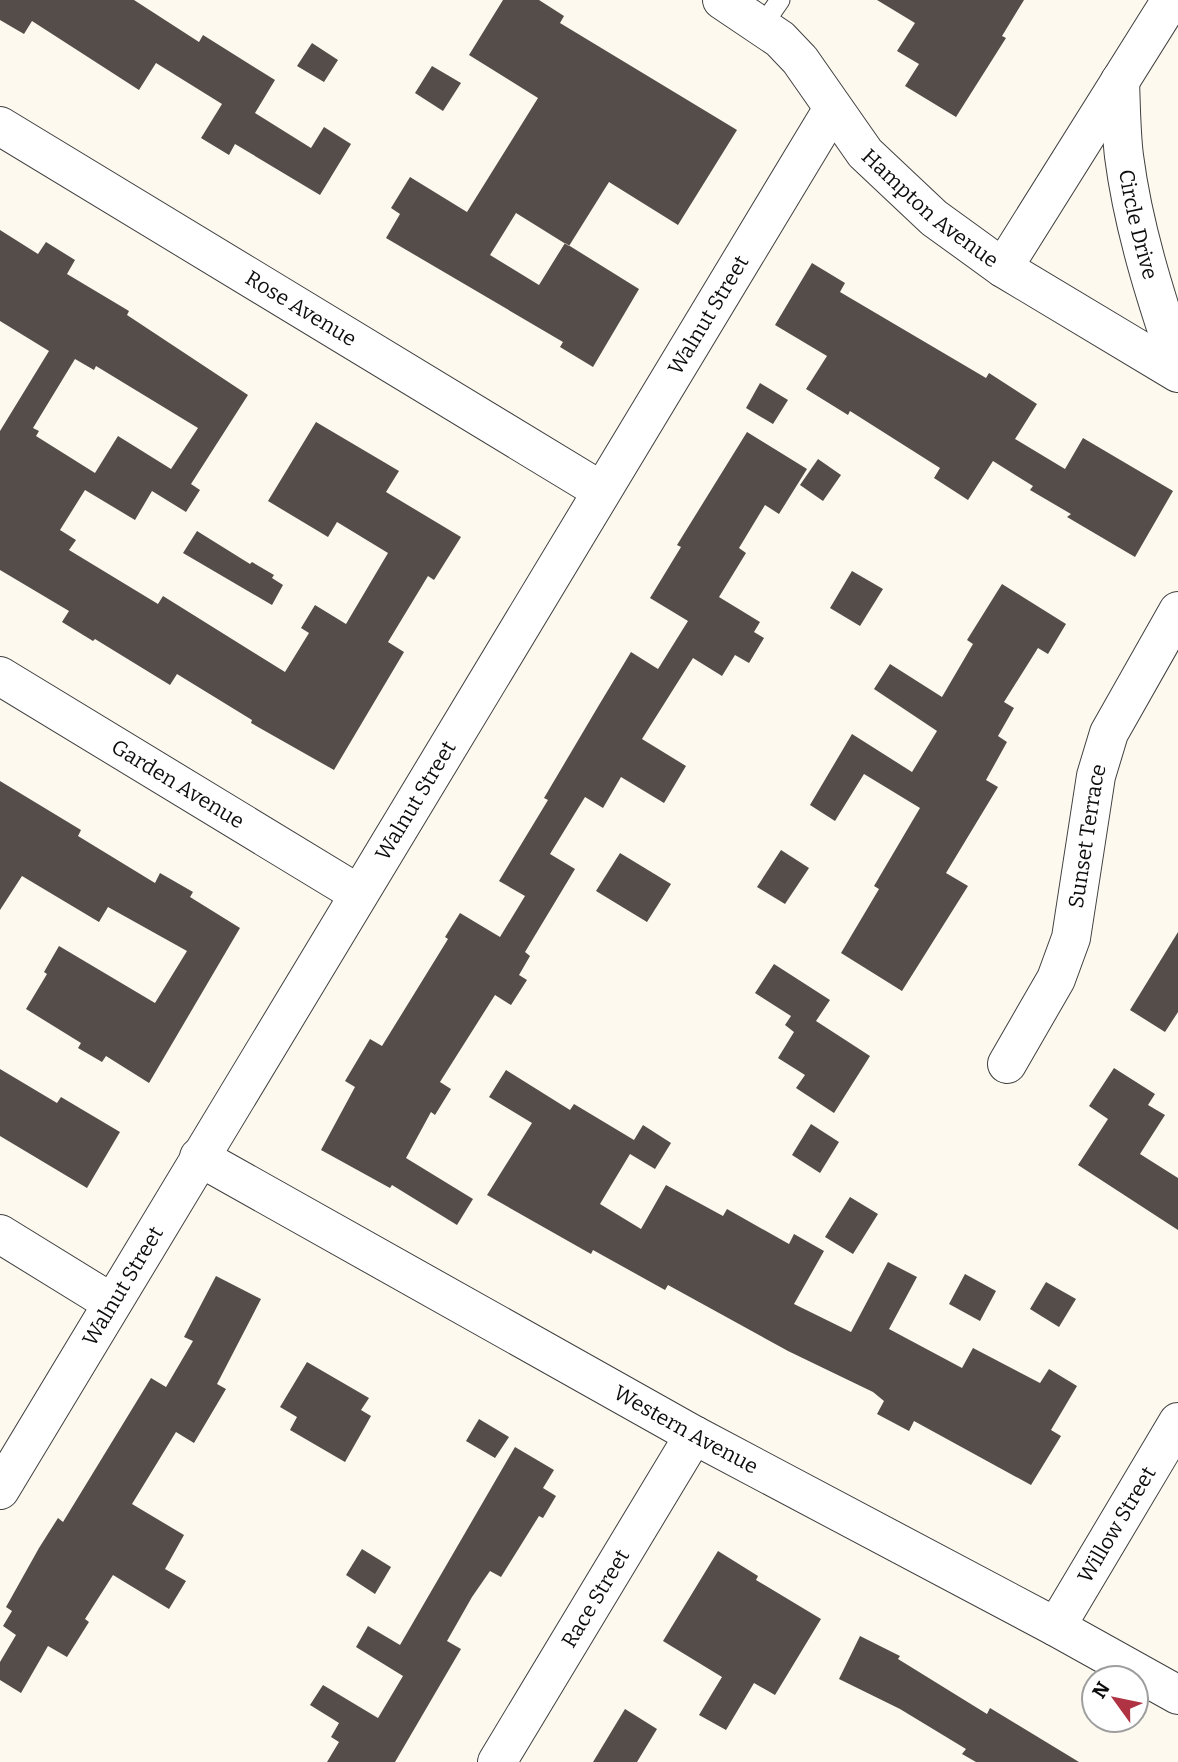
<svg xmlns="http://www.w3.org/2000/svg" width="1178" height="1762" font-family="Bitter,serif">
<rect width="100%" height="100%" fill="#fdf9ee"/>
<g fill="#544d4a" fill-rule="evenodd">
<path d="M0,0h134l65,42 4,-7 72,45 -20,33 56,35 13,-21 27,17 -31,51 -85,-51 -6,11 -28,-17 21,-34 -66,-41 -17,27 -107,-69 -8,13 -24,-14z"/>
<path d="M503,0h36l25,16 -4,7 177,107 -59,95 -69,-43 -40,64 -53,-33 -26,42 49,30 26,-42 74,46 -46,78 -33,-20 3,-5 -177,-104 14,-24 -9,-6 19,-31 57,35 71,-114 -69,-43z"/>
<path d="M877,0h147l-22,36 4,2 -50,79 -51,-31 14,-22 -22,-13 18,-28z"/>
<path d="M312,43l26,17 -14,22 -27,-16z"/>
<path d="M432,66l29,17 -18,28 -28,-18z"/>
<path d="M0,230l38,24 8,-12 29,18 -8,14 62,37 -2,4 121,80 -57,89 9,6 -14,22 -34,-21 -17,29 -50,-30 -25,40 16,10 -7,10 89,54 5,-8 122,76 24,-39 -8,-5 14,-23 31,19 42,-71 -51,-31 -9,15 -60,-36 48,-79 83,49 -13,21 75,45 -27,43 -6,-4 -40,66 16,10 -70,118 -83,-47 1,-3 -75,-46 -7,11 -75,-46 -2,2 -31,-19 7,-11 -69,-41v-139l49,-80 -49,-30zM75,359l19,11 2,-4 102,62 -27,41 -53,-33 -23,37 -59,-37 3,-5 -6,-3z"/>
<path d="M812,263l33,20 -5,9 146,86 3,-5 48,31 -22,35 50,30 18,-31 90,53 -38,66 -68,-40 4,-3 -41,-24 3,-4 -40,-25 -25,39 -34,-22 6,-10 -90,-57 -2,4 -42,-26 21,-33 -52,-31z"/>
<path d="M760,383l28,17 -15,24 -27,-16z"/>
<path d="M747,432l60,37 -28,45 -14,-9 -26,43 7,5 -27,44 41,25 -6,10 10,6 -15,25 -14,-8 -13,21 -29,-18 -51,81 44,27 -22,37 -43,-26 -18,31 -18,-11 -35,57 25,15 -50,83 5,4 -11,19 8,5 -16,25 -16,-10 -55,87 11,7 -16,26 -4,-3 -25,46 67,41 -16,26 -65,-40 -2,3 -69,-38 34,-63 -10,-6 25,-42 12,7 66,-107 -3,-2 15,-24 40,24 25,-41 -26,-15 49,-81 -4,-2 55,-93 32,-53 27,17 30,-48 -38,-23 31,-51 -4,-2z"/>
<path d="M818,459l23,16 -18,26 -23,-16z"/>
<path d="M197,531l53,33 2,-2 22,13 -2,3 11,7 -11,20 -89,-52z"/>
<path d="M852,571l31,18 -23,37 -30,-18z"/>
<path d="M1002,584l64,40 -18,30 -10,-6 -34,54 10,6 -16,28 9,6 -21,38 12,7 -52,86 22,13 -66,105 -61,-38 38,-64 -5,-3 46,-78 -56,-34 -29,47 -25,-16 42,-71 60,38 25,-41 -63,-42 16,-25 52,33 31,-53 -6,-4z"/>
<path d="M0,781l81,49 -3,6 77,47 5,-10 33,19 -3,5 50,31 -91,155 -43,-27 -4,6 -24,-14 3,-5 -55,-34 21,-35 -3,-2 15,-26 96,57 32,-52 -79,-44 -9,15 -77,-46 -22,34z"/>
<path d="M781,850l28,18 -24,36 -28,-17z"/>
<path d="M620,853l51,31 -24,38 -51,-31z"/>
<path d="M1178,932v80l-13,20 -35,-22z"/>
<path d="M774,964l56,36 -14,21 54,35 -36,57 -38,-25 9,-13 -27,-17 16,-26 -9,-7 6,-9 -36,-23z"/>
<path d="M1114,1068l41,26 -7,11 17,10 -25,39 38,24v52l-100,-65 30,-46 -19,-13z"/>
<path d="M0,1069l57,34 4,-6 59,35 -33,56 -87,-52z"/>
<path d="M506,1070l64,40 4,-6 60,36 9,-15 28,18 -16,26 -25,-15 -30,50 41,25 25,-44 57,31 4,-7 62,35 5,-10 30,17 -30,53 57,28 37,-70 29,15 -28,52 73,39 11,-20 67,35 9,-14 28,17 -26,44 10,6 -30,49 -117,-64 -5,10 -32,-17 7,-13 -11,-9 -85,-41 -120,-66 -3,5 -72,-40 -2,4 -104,-59 45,-72 -43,-26z"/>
<path d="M811,1124l28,18 -19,31 -28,-18z"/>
<path d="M850,1197l28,17 -25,40 -28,-17z"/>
<path d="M965,1274l31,17 -16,30 -31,-17z"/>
<path d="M216,1276l45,23 -44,85 9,5 -32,54 -18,-11 -44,72 52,31 -19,34 21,12 -17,28 -56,-34 -28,44 4,3 -22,35 -19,-11 -27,47 -21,-13v-18l16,-27 -13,-9 9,-15 -6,-4 33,-59 19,-30 5,4 88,-144 15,9 27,-46 -9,-4z"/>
<path d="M1046,1282l30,17 -17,28 -29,-18z"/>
<path d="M307,1362l62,36 -8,12 10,6 -26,46 -55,-32 7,-13 -17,-10z"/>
<path d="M479,1419l30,18 -14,21 -29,-17z"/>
<path d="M515,1447l39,23 -11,18 13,8 -13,22 -4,-2 -38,61 -11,-6 -18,26 -25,44 14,8 -66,113h-68l12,-20 -8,-5 8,-14 -29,-18 13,-20 55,33 25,-42 -47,-29 12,-21 32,19z"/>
<path d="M362,1549l29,18 -16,27 -29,-19z"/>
<path d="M718,1551l40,25 -2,4 65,39 -46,76 -21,-12 -28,47 -27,-15 23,-38 -59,-36z"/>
<path d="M860,1636l40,20 -2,3 89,55 3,-6 89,54h-103l-14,-8 4,-5 -66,-40 -61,-30z"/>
<path d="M625,1709l32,20 -20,33h-44z"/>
</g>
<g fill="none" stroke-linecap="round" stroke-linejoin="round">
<defs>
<path id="lane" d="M762,26l18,-26"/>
<g id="street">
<path id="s1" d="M722,0l58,39 20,21 65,93 69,65 69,50 175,105"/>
<path id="s2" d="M1120,81c1,25 1,50 4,75 9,70 31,140 54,207"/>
<path id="s3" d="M0,126l600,364"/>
<path d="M1003,268l168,-268"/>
<path id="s4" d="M0,676l357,217"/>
<path id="s5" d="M1007,1064l49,-85 15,-41 25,-162 13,-43 69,-122"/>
<path id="s6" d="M199,1157l495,278 362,192 122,68"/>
<path d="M0,1234l112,69"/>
<path id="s7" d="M0,1490l832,-1380"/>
<path id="s8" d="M1056,1627l122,-205"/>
<path id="s9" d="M497,1762l197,-327"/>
</g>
</defs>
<use href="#lane" stroke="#404040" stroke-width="21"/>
<use href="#street" stroke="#404040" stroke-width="40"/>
<use href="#lane" stroke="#fff" stroke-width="19"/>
<use href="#street" stroke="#fff" stroke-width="38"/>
</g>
<g text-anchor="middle" stroke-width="7" stroke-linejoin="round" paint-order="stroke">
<g font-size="21" fill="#0d0d0d" stroke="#fff">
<text dy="7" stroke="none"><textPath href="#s1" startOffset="298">Hampton Avenue</textPath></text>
<text dy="7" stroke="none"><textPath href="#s2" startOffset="145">Circle Drive</textPath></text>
<text dy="7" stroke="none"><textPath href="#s3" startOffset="352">Rose Avenue</textPath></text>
<text dy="7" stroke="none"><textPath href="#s7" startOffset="1372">Walnut Street</textPath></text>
<text dy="7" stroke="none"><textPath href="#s4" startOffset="208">Garden Avenue</textPath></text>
<text dy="7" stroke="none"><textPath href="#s7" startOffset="805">Walnut Street</textPath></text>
<text dy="7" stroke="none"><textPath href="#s5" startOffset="245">Sunset Terrace</textPath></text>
<text dy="7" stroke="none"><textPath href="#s7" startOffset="238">Walnut Street</textPath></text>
<text dy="7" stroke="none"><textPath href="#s6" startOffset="558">Western Avenue</textPath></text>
<text dy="7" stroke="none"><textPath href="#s8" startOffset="119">Willow Street</textPath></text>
<text dy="7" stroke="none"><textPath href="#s9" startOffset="191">Race Street</textPath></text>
</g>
</g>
<g transform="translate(1115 1699) rotate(303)"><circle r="33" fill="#ffffff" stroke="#9e9e9e" stroke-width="2"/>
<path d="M0-5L12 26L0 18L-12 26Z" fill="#af3343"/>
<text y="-10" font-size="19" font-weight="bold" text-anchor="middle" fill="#0d0d0d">N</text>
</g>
</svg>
